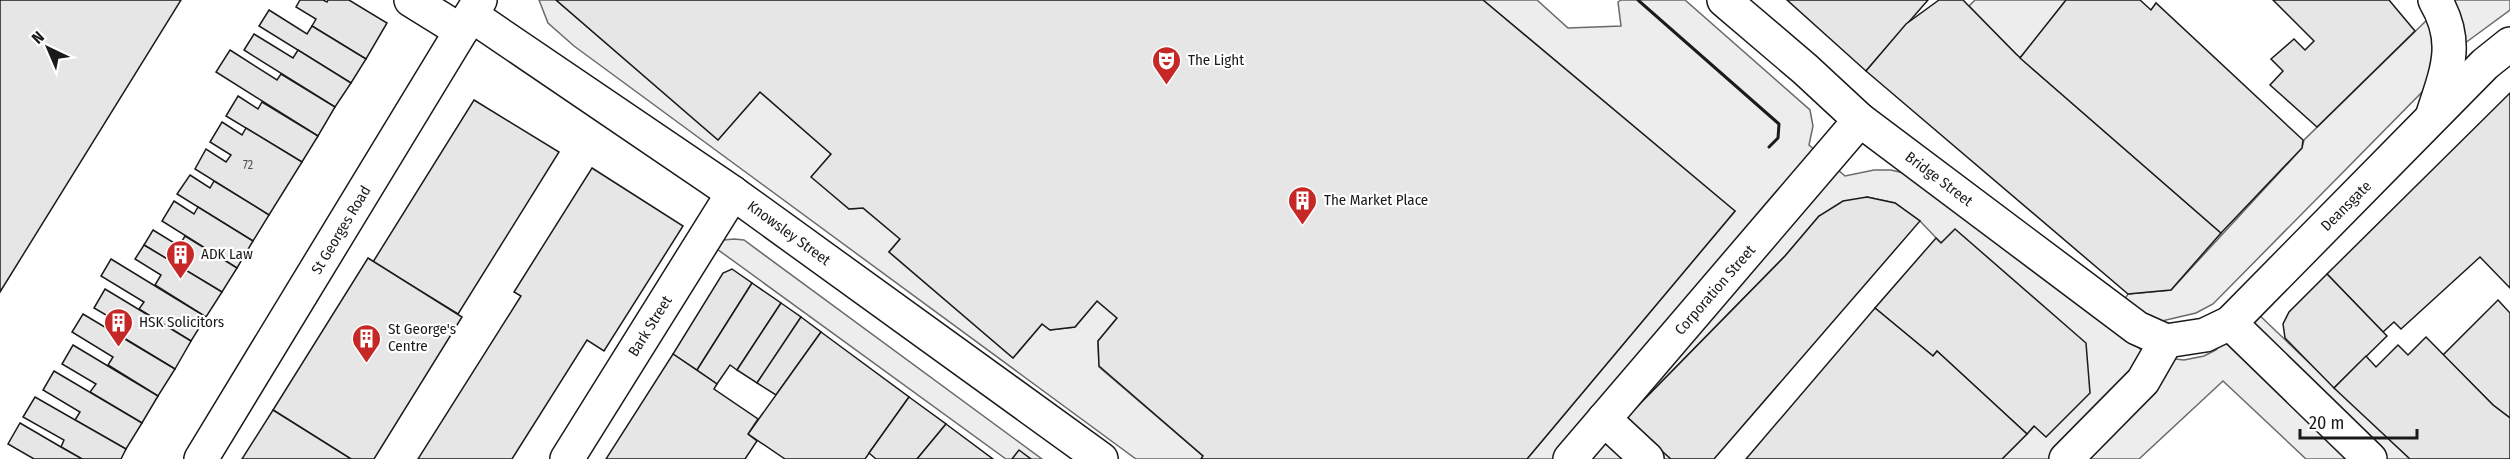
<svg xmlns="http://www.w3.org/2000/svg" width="2510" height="459" font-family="'Fira Sans Condensed',sans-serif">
<rect width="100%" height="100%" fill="#fff"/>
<g fill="#ededed" stroke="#6a6a6a" stroke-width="1.5">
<path d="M539,0h17l162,140 42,-48 71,62 -19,23 37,32 14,-1 37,31 -11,13 124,106 29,-34 8,6 25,-3 22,-26 20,17 -19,23 1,26 104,89 -2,3h-65l-562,-413 -26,-23z"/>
<path d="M1483,0h54l31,28 53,-2 -3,-24 3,-2h64l125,110 3,16 -4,19 36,31 29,-6h17l21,5 197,147 36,31 12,4 27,3 20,-4 12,-6 39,-39 155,148h-104l-83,-78 -84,78h-137l76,-77 -130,-145 -7,6 -21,-22 -25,-18 -28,-6 -48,19 -34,40 -159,162 45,41h-144l208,-248z"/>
<path d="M1975,0h91l-46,58 -51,-52z"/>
<path d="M2452,0h58v10l-49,36z"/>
<path d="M2431,16l6,31 -12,42 -212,215 -17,9 -34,8 -20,-6 -20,-12 6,-9 43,-4 131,-142 2,-8z"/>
<path d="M734,239l10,1 298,219h-36l-289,-210 7,-9z"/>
</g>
<g fill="#e6e6e6" stroke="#1a1a1a" stroke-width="1.5">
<path d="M0,0h181l-181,292z"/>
<path d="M300,0h23l4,2 1,-2h21l38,23 -21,36 -54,-33 4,-7 -20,-12z"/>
<path d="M556,0h927l252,211 -208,248h-326l2,-3 -104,-90 -1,-25 19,-23 -20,-17 -22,26 -25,3 -8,-6 -29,34 -124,-106 11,-13 -37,-31 -14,1 -38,-32 20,-23 -71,-62 -42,48z"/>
<path d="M1787,0h141l-62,71z"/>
<path d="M1939,0h24l53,54 205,179 -50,57 -43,4 -262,-223 40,-47z"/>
<path d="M2066,0h74l11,10 5,-7 147,137 -1,8 -81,85 -201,-175z"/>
<path d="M2273,0h116l26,31 -98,96 -47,-42 13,-14 -12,-12 23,-20 11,11 9,-9z"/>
<path d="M269,10l38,24 5,-8 54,33 -15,24 -92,-57z"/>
<path d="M254,34l39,24 5,-8 53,33 -16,24 -91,-57z"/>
<path d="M230,50l47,30 4,-6 54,33 -17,29 -102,-64z"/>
<path d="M2510,93v195l-30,-31 -79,72 -7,-7 -11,10 -56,-58z"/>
<path d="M238,96l20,13 4,-7 56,34 -16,26 -76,-46z"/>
<path d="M474,100l85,52 -101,162 -85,-52z"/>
<path d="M222,122l20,13 4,-7 56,34 -33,53 -74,-46 11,-20 20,13 5,-7 -21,-13z"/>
<path d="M592,168l91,58 -79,125 -17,-11 -75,119h-94l103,-163 -7,-4z"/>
<path d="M190,175l20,13 4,-7 55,34 -16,26 -76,-47z"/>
<path d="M1867,197l28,6 25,18 -206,238h-43l-46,-40 160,-163 34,-40 24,-15z"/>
<path d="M174,201l20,13 4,-7 55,34 -16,27 -75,-47z"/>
<path d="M1955,229l131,114 4,50 -44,44 -12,-11 -7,8 -90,-83 -4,5 -58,-48 61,-70 5,5z"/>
<path d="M153,230l26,16 6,-10 52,32 -15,24 -78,-47z"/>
<path d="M144,245l78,47 -16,25 -51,-32 6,-10 -26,-16z"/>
<path d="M368,258l94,59 -88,142h-23l-78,-49z"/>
<path d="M111,259l95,58 -15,24 -52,-32 5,-7 -43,-26z"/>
<path d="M732,269l20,14 -55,87 -24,-16 50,-81z"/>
<path d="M2327,274l60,62 -53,52 -49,-50 -2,-14 6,-12z"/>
<path d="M752,283l29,20 -44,67 -7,-5 -13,19 -20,-14z"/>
<path d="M105,289l86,52 -16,28 -51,-31 6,-9 -36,-21z"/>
<path d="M2498,300l12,13v105l-17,-13 -50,-50z"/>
<path d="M781,303l20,14 -44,66 -20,-13z"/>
<path d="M1875,308l58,48 4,-5 90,83 -25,25h-256z"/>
<path d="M83,314l92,55 -17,27 -50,-31 5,-8 -41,-25z"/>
<path d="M801,317l20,15 -45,63 -19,-12z"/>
<path d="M821,332l88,65 -44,62h-80l-37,-25z"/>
<path d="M2426,337l67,68 17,13v41h-100l-76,-71 32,-32 10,11 22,-22 10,10z"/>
<path d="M73,345l85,51 -16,27 -52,-31 6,-8 -34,-20z"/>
<path d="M673,354l44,30 -3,5 44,30 -10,15 9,7 -12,18h-139z"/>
<path d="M54,371l88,52 -16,26 -51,-29 5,-8 -37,-22z"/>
<path d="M35,397l91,52 -5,10h-39l-21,-12 3,-7 -41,-23z"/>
<path d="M909,397l37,27 -29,35h-41l-7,-6z"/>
<path d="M273,410l78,49h-109z"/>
<path d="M20,423l41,24 21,12h-48l-26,-15z"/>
<path d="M946,424l47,35h-76z"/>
<path d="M1019,450l12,9h-19z"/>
</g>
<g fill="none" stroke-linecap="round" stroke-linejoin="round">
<defs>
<g id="minor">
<path d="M411,0l50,31"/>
<path d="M1724,0l81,69 55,51 277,208 29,13"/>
<path d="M471,15l262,178 368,266"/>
<path d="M2433,114c14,-43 27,-72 2,-114"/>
<path d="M2230,323l140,136"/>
<path d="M2166,341l39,-6 25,-12 255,-259 25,-20"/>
<path d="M1604,419l43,40"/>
<path d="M567,459l166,-266"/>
<path d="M1570,459l290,-339"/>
<path d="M2066,459l77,-78 23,-40"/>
</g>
<path id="major" d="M201,459l279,-459"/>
</defs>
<use href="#minor" stroke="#1a1a1a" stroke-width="36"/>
<use href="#major" stroke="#1a1a1a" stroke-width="36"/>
<use href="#minor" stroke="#fff" stroke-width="33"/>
<use href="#major" stroke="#fff" stroke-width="33"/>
<path stroke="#1a1a1a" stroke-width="3" d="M1638,0l141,124 -1,14 -9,9"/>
</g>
<defs>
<symbol id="theatre-pin" viewBox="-11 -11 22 30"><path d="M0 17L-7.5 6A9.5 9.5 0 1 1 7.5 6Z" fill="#c62828" stroke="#fff"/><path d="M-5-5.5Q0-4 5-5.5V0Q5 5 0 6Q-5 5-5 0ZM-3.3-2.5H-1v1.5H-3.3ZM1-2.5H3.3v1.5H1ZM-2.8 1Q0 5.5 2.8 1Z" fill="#fff"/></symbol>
<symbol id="building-pin" viewBox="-11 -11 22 30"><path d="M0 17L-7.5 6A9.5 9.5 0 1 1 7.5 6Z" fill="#c62828" stroke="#fff"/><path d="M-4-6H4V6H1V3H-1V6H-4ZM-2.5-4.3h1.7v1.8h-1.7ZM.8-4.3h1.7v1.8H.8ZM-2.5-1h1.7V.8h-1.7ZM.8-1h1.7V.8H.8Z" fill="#fff"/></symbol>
</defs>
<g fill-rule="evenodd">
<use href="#theatre-pin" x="1150" y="44" width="33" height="45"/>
<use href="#building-pin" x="1286" y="184" width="33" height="45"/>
<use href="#building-pin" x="164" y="238" width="33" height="45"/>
<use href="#building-pin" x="102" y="306" width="33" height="45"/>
<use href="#building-pin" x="350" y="322" width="33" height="45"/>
</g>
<g text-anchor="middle" stroke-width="4.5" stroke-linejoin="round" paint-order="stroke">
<g font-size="12" fill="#4d4d4d">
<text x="248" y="169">72</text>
</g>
<g font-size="15" fill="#1a1a1a" stroke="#fff" text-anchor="start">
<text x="1188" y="65">The Light</text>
<text x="1324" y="205">The Market Place</text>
<text x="201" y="259">ADK Law</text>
<text x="139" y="327">HSK Solicitors</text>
<text x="388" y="334">St George's<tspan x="388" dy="17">Centre</tspan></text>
</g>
<g font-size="15" fill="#1a1a1a" stroke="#fff">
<text transform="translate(1939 179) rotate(37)" y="5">Bridge Street</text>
<text transform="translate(2346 206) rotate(-45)" y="5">Deansgate</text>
<text transform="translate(341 230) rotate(-59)" y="5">St Georges Road</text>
<text transform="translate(789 233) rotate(36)" y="5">Knowsley Street</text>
<text transform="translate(1715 290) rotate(-49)" y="5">Corporation Street</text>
<text transform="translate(650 326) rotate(-58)" y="5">Bark Street</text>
</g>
</g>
<g transform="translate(48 48) rotate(316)" stroke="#ffffff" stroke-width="4.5" paint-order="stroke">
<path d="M0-4.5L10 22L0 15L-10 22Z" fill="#1a1a1a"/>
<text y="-9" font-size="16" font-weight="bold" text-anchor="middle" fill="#1a1a1a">N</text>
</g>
<path d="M2300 429v9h117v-9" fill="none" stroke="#1a1a1a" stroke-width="3"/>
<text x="2309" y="429" font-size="18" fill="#1a1a1a" stroke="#ffffff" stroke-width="4.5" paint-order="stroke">20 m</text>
</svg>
